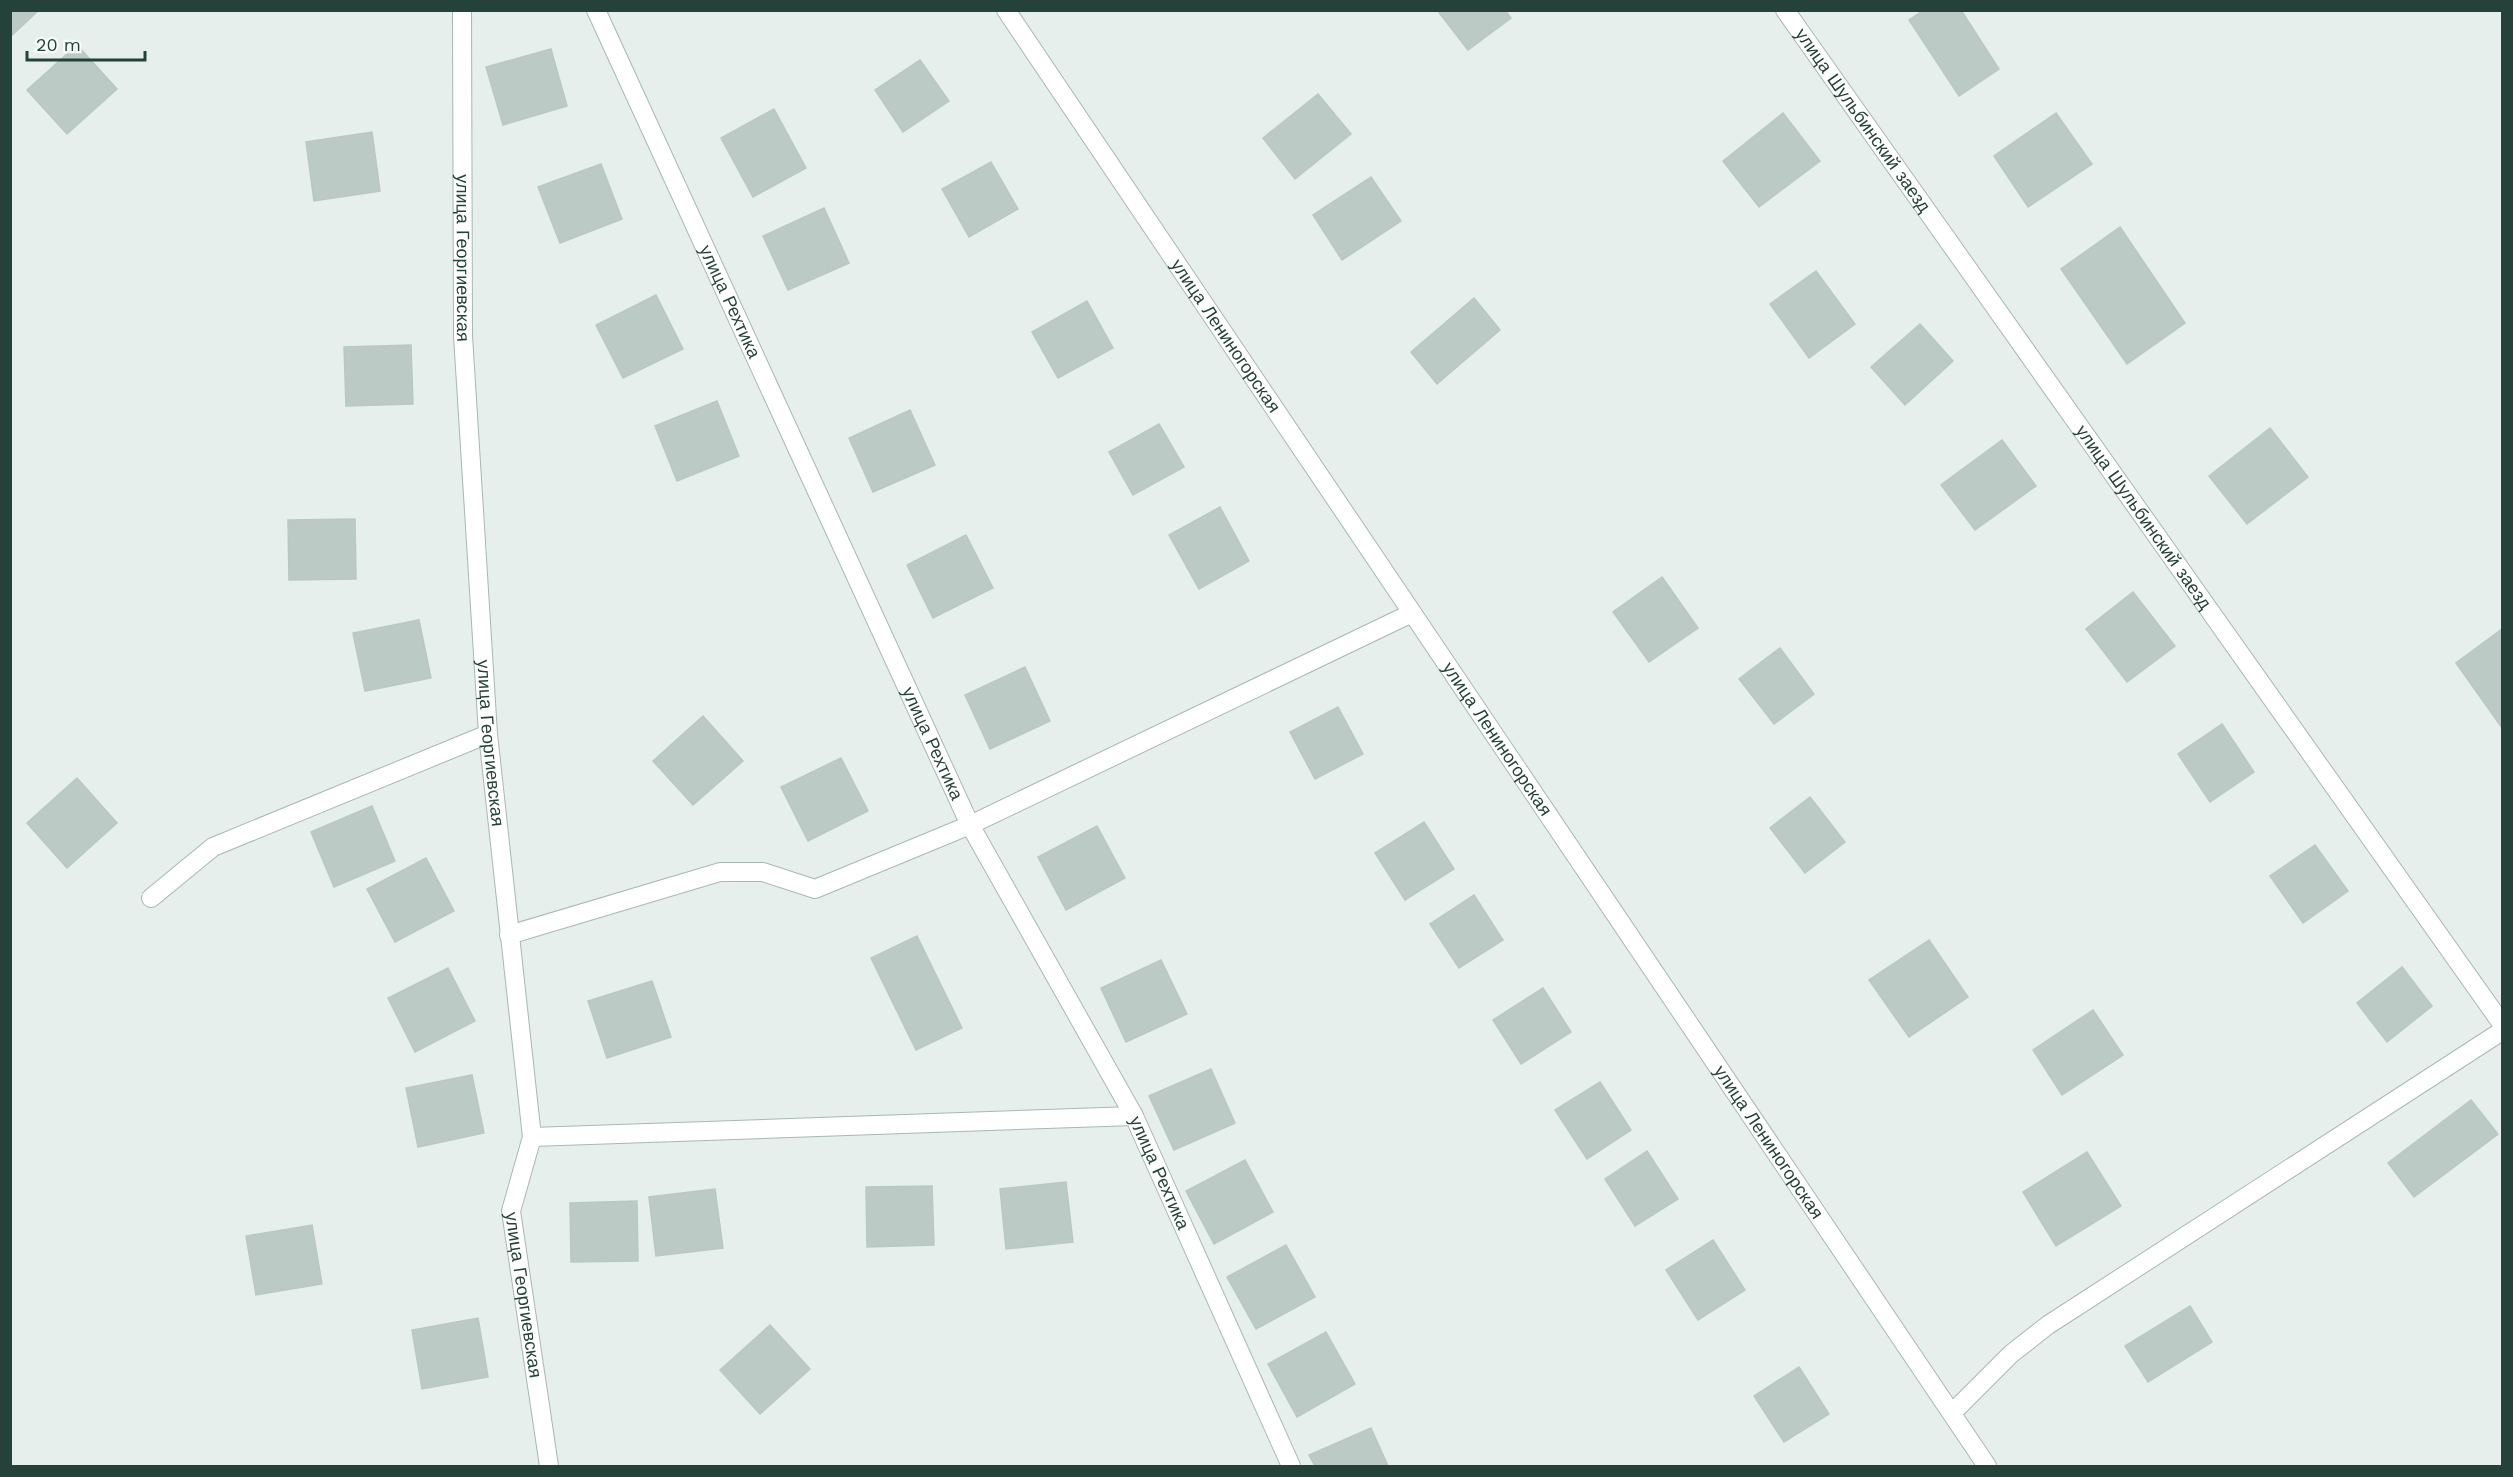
<svg xmlns="http://www.w3.org/2000/svg" width="2513" height="1477" font-family="'Work Sans',sans-serif">
<rect width="100%" height="100%" fill="#e6efeb"/>
<g fill="#bbcac4" stroke="#b8c9c2" stroke-width="1.5">
<path d="M10,10h29l-29,27z"/>
<path d="M1437,10h68l6,8 -43,32z"/>
<path d="M1924,10h37l38,59 -40,27 -50,-76z"/>
<path d="M77,45l40,44 -50,45 -40,-44z"/>
<path d="M551,49l16,57 -64,19 -17,-58z"/>
<path d="M920,60l29,41 -46,31 -28,-42z"/>
<path d="M1318,94l33,40 -56,45 -32,-41z"/>
<path d="M774,109l32,59 -53,29 -32,-59z"/>
<path d="M1783,113l37,48 -61,46 -36,-46z"/>
<path d="M2056,113l36,51 -64,43 -34,-51z"/>
<path d="M372,132l8,59 -66,10 -8,-59z"/>
<path d="M991,162l27,47 -49,28 -27,-48z"/>
<path d="M601,164l21,55 -62,24 -22,-56z"/>
<path d="M1371,177l30,44 -59,39 -29,-45z"/>
<path d="M824,208l25,55 -61,27 -25,-54z"/>
<path d="M2120,227l65,96 -58,41 -66,-95z"/>
<path d="M1816,271l39,53 -46,34 -39,-54z"/>
<path d="M656,295l27,54 -60,29 -27,-53z"/>
<path d="M1474,298l26,32 -63,54 -26,-32z"/>
<path d="M1087,301l26,47 -55,30 -26,-46z"/>
<path d="M1920,324l33,37 -48,44 -34,-38z"/>
<path d="M411,345l2,59 -67,2 -2,-59z"/>
<path d="M717,401l22,55 -62,25 -22,-55z"/>
<path d="M910,410l25,55 -62,27 -24,-54z"/>
<path d="M1159,424l25,43 -51,28 -24,-43z"/>
<path d="M2270,428l38,49 -61,47 -38,-48z"/>
<path d="M2002,440l34,46 -61,44 -34,-45z"/>
<path d="M1220,507l29,54 -50,28 -30,-54z"/>
<path d="M355,519l1,60 -67,1 -1,-60z"/>
<path d="M966,535l27,53 -60,30 -26,-53z"/>
<path d="M1662,577l36,51 -49,34 -36,-50z"/>
<path d="M2133,592l42,54 -48,36 -41,-53z"/>
<path d="M419,620l12,58 -66,13 -12,-58z"/>
<path d="M2502,629v99l-46,-65z"/>
<path d="M1780,648l34,46 -40,30 -35,-45z"/>
<path d="M1025,667l25,54 -60,28 -25,-54z"/>
<path d="M1338,707l25,47 -48,25 -25,-47z"/>
<path d="M703,716l40,45 -50,44 -40,-44z"/>
<path d="M2222,724l32,48 -44,30 -32,-48z"/>
<path d="M841,758l27,53 -60,30 -27,-54z"/>
<path d="M77,778l40,45 -50,45 -40,-45z"/>
<path d="M1810,797l35,45 -40,31 -35,-45z"/>
<path d="M372,806l23,55 -61,26 -23,-55z"/>
<path d="M1424,822l30,47 -49,31 -30,-47z"/>
<path d="M1097,826l28,52 -59,32 -28,-53z"/>
<path d="M2315,845l33,46 -45,32 -33,-47z"/>
<path d="M426,858l28,53 -59,31 -28,-53z"/>
<path d="M1474,895l29,45 -44,28 -29,-44z"/>
<path d="M917,936l45,92 -46,22 -45,-92z"/>
<path d="M1929,940l39,57 -59,40 -40,-57z"/>
<path d="M1161,960l26,54 -61,28 -25,-54z"/>
<path d="M2402,967l30,39 -45,36 -30,-39z"/>
<path d="M448,968l27,53 -60,31 -27,-54z"/>
<path d="M652,981l19,56 -64,21 -19,-57z"/>
<path d="M1543,988l28,44 -50,32 -28,-44z"/>
<path d="M2093,1010l30,45 -61,40 -29,-45z"/>
<path d="M1211,1069l24,54 -61,27 -25,-54z"/>
<path d="M472,1075l12,58 -66,14 -12,-59z"/>
<path d="M1600,1082l31,48 -44,29 -32,-49z"/>
<path d="M2471,1100l27,34 -84,63 -26,-34z"/>
<path d="M1647,1151l31,48 -43,27 -30,-47z"/>
<path d="M2087,1152l34,54 -65,40 -33,-54z"/>
<path d="M1245,1160l28,52 -59,32 -28,-53z"/>
<path d="M1066,1182l7,60 -67,7 -6,-60z"/>
<path d="M932,1186l2,59 -67,2 -1,-60z"/>
<path d="M715,1189l8,59 -67,8 -7,-59z"/>
<path d="M637,1201l1,60 -67,1 -1,-59z"/>
<path d="M312,1225l10,59 -66,11 -10,-59z"/>
<path d="M1713,1240l32,50 -47,30 -32,-50z"/>
<path d="M1286,1245l29,52 -59,32 -29,-52z"/>
<path d="M2190,1306l22,36 -64,40 -23,-36z"/>
<path d="M478,1318l10,59 -66,12 -10,-59z"/>
<path d="M770,1325l40,44 -50,45 -40,-44z"/>
<path d="M1326,1332l29,52 -58,33 -29,-53z"/>
<path d="M1799,1367l30,47 -45,28 -30,-46z"/>
<path d="M1371,1428l17,38h-73l-6,-11z"/>
</g>
<g fill="none" stroke-linecap="round" stroke-linejoin="round">
<defs>
<g id="minor">
<path id="s1" d="M462,10l1,326 25,398 44,403 -21,74 38,255"/>
<path id="s2" d="M596,10l374,815 164,291 157,350"/>
<path id="s3" d="M1006,10l981,1456"/>
<path id="s4" d="M1785,10l717,1014"/>
<path d="M151,898l62,-51 275,-113"/>
<path d="M509,935l211,-63h43l52,17 155,-64 442,-212"/>
<path d="M532,1137l602,-21"/>
<path d="M1952,1413l59,-59 37,-29 454,-294"/>
</g>
</defs>
<use href="#minor" stroke="#a8b8b2" stroke-width="20"/>
<use href="#minor" stroke="#fff" stroke-width="18"/>
</g>
<g text-anchor="middle" stroke-width="4.5" stroke-linejoin="round" paint-order="stroke">
<g font-size="18" fill="#24423a" stroke="#f7fbf9">
<text dy="6" stroke="none"><textPath href="#s4" startOffset="135">улица Шульбинский заезд</textPath></text>
<text dy="6" stroke="none"><textPath href="#s1" startOffset="248">улица Георгиевская</textPath></text>
<text dy="6" stroke="none"><textPath href="#s2" startOffset="321">улица Рехтика</textPath></text>
<text dy="6" stroke="none"><textPath href="#s3" startOffset="393">улица Лениногорская</textPath></text>
<text dy="6" stroke="none"><textPath href="#s4" startOffset="621">улица Шульбинский заезд</textPath></text>
<text dy="6" stroke="none"><textPath href="#s3" startOffset="879">улица Лениногорская</textPath></text>
<text dy="6" stroke="none"><textPath href="#s1" startOffset="734">улица Георгиевская</textPath></text>
<text dy="6" stroke="none"><textPath href="#s2" startOffset="807">улица Рехтика</textPath></text>
<text dy="6" stroke="none"><textPath href="#s3" startOffset="1365">улица Лениногорская</textPath></text>
<text dy="6" stroke="none"><textPath href="#s2" startOffset="1293">улица Рехтика</textPath></text>
<text dy="6" stroke="none"><textPath href="#s1" startOffset="1292">улица Георгиевская</textPath></text>
</g>
</g>
<rect width="2513" height="1477" fill="none" stroke="#24423a" stroke-width="24"/>
<path d="M27 51v9h118v-9" fill="none" stroke="#24423a" stroke-width="3"/>
<text x="36" y="51" font-size="18" fill="#24423a" stroke="#f7fbf9" stroke-width="4.5" paint-order="stroke">20 m</text>
</svg>
